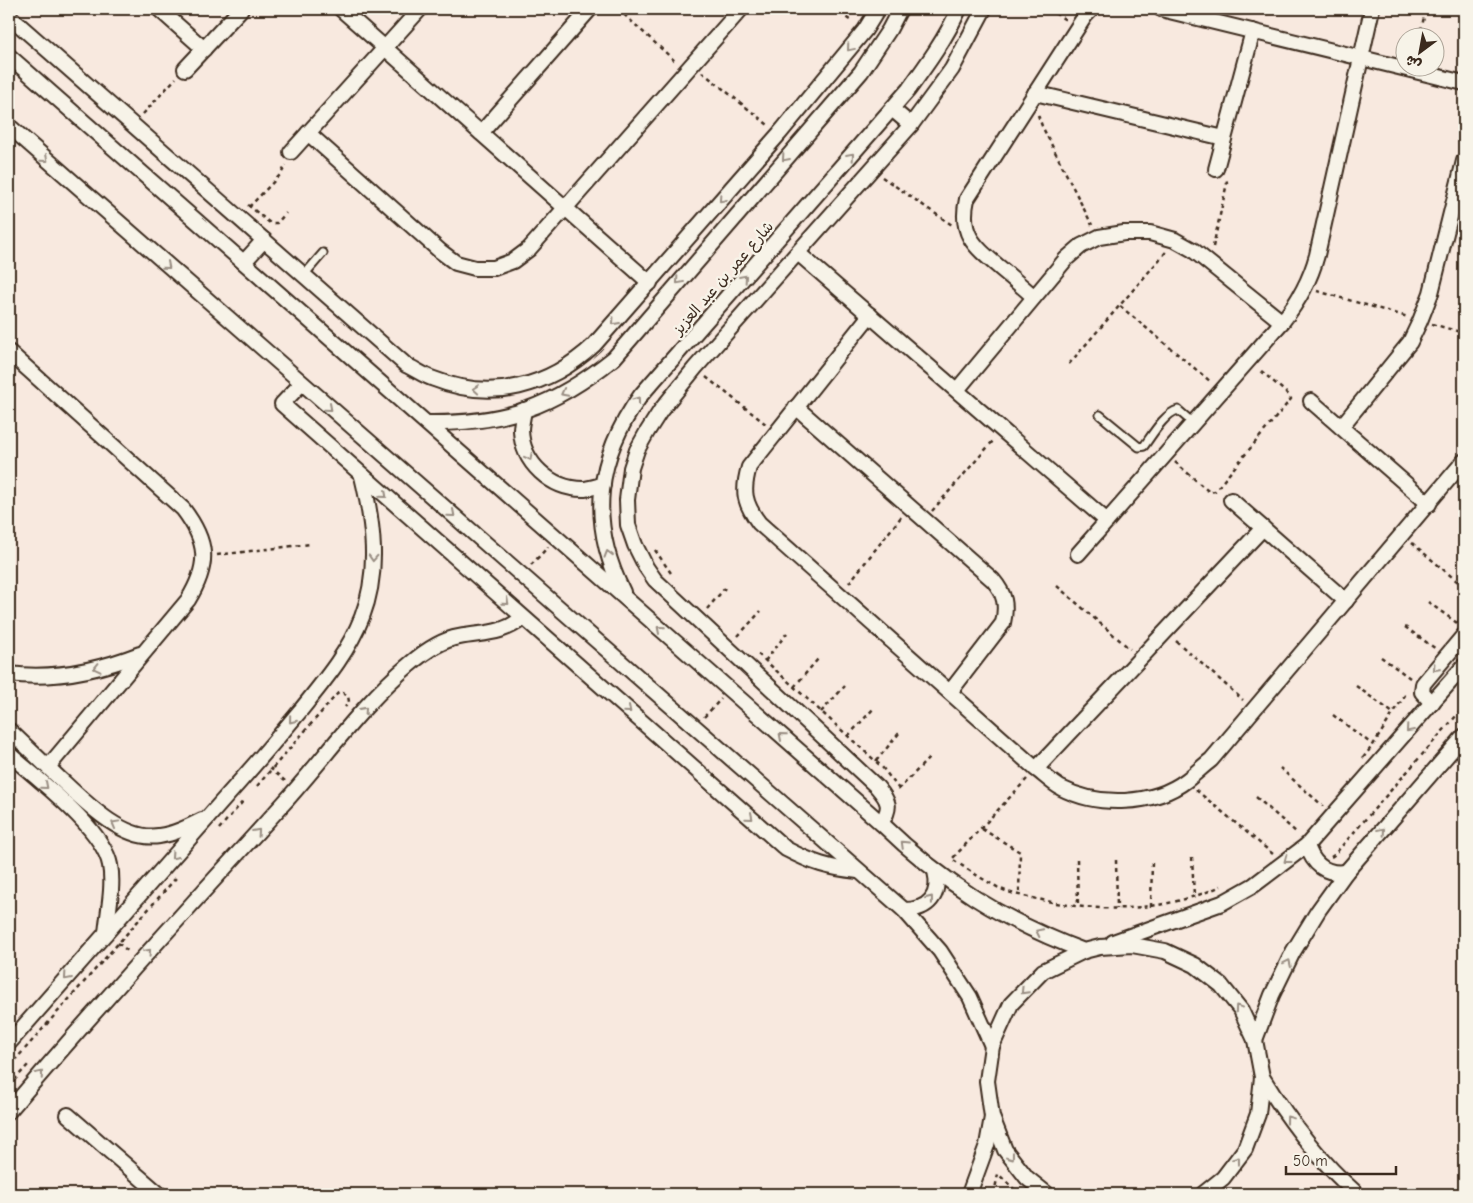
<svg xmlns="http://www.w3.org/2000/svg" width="1473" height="1203" font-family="'Comic Neue','Playpen Sans Arabic',sans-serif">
<rect width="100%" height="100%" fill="#f8e9df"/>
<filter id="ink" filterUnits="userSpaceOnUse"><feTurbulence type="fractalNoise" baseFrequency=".02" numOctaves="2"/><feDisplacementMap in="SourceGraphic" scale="10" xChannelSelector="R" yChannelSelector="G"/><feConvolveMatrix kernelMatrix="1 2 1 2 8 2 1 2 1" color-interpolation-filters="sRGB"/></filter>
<g filter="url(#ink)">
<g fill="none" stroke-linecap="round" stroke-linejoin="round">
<defs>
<g id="service">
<path d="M304,275l19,-22"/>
<path d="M1100,415l39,32 5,-1c8,-11 21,-33 34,-36l15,13"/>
</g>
<g id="minor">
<path d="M159,9l45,40"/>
<path d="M341,9l309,274"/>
<path d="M1161,9l303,74"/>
<path d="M9,16l397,349c9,4 18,11 28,14 58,23 115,8 160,-34l185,-211 86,-104 13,-21"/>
<path d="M9,56l872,767c62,60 122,98 203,128"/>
<path d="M185,69l56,-60"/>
<path d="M1035,93l189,45"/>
<path d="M892,109l19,16"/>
<path d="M9,126l895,784 36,41 30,46 22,49"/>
<path d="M308,133l132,118 16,12 19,5h19l19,-7 16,-12 212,-240"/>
<path d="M481,133l109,-124"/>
<path d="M291,152l129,-143"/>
<path d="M1216,169l37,-138"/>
<path d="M798,253l309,268"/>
<path d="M244,262l20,-22"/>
<path d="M1034,297c-11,-10 -23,-20 -35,-30 -25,-21 -40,-33 -32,-68l118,-183 7,-7"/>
<path d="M870,315l-121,152c-7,24 -5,36 10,56l277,246c8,6 16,14 25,19 37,19 92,18 126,-8 8,-6 16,-14 24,-20l253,-299"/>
<path d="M9,352l174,157c25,33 27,55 5,91l-140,167"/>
<path d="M301,384l-19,20 504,445c27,14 42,19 72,22"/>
<path d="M957,390l109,-131 15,-13 18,-9 25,-4h26l25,7 18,10 89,72"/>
<path d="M1311,401l118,103"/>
<path d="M796,407l197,173c12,14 14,25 10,43l-53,69"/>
<path d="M524,410c-1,7 -3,14 -3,20 1,33 30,59 62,59 6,0 13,-3 20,-4"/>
<path d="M427,423c78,1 126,-16 187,-65l247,-286 28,-42 11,-21"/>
<path d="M1341,427l69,-85 10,-21 11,-28 33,-132"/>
<path d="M1231,500l115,101"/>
<path d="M1078,554l204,-232c17,-21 28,-41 35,-67l55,-246"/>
<path d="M623,592c-35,-71 -27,-134 18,-197l268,-306c19,-26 37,-51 50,-80"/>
<path d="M9,674c45,6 90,-4 131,-20"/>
<path d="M1432,703l-10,-11 1,-8 41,-49"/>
<path d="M9,730c16,15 31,30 47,45 25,23 66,67 103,61 15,-2 29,-9 43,-16"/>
<path d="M9,754c28,25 94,74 101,111 4,21 -2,47 -4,68"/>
<path d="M1036,769l227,-241"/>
<path d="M881,823c11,-16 8,-22 -4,-36l-222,-207 -9,-13 -11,-22 -7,-20 -1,-25 4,-32 6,-18 10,-18 14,-22 34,-42 216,-243 41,-56 32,-60"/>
<path d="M1307,845c6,20 19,30 39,27"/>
<path d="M904,910c25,0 37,-15 31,-39"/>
<path d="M1113,942l109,-39 32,-18 53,-40 157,-179"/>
<path d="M1255,1040l17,-45 21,-43 25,-41 28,-39 118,-136"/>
<path d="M9,1043c72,-82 145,-164 217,-246 25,-28 50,-57 74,-86 24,-30 48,-58 62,-94 18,-46 11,-95 0,-141"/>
<path d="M1262,1077c27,44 56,83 95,117"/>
<path d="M9,1111c89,-105 182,-206 274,-307 42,-46 79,-100 127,-140 14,-12 31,-24 49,-27 27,-5 41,-2 64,-19"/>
<path d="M68,1115l91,79"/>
<path d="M969,1194l18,-49 5,-28"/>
<path d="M1047,1194l-20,-16 -22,-28 -13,-33 -5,-36 5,-35 19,-42 32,-33 41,-20 16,-4 32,-2 33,6 30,14 26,20 20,25 14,30 7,37 -4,37 -13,35 -22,29 -20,16"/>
</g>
</defs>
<use href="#service" stroke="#3b2a1e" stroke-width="11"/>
<use href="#minor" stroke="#3b2a1e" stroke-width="18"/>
<g stroke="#3b2a1e" stroke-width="2.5" stroke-dasharray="4 4" stroke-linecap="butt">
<path d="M618,9l58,53"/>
<path d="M833,9l20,13"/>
<path d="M1048,9l18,11"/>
<path d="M1419,38l7,-29"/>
<path d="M702,72l66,53"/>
<path d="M143,114l33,-36"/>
<path d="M1038,115l4,11 50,99"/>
<path d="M882,177l70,48"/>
<path d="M248,205l22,18h7l9,-10"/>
<path d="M249,207l32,-33 5,-9"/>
<path d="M1213,247l14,-64 -1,-6"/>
<path d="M1317,291l91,26"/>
<path d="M1120,306l91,76"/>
<path d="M1432,324l32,9"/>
<path d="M1069,364l97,-112"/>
<path d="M706,377l61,48"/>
<path d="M1175,462l32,28 3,2 5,-1 76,-92 -1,-3 -31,-27"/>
<path d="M932,511l61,-70"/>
<path d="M1412,543l52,44"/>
<path d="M655,550l18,26"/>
<path d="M217,555l93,-11"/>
<path d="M531,565l17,-18"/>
<path d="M849,583l52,-66"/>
<path d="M1057,586l73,63"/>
<path d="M1428,602l29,21"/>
<path d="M707,609l18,-21"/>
<path d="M1457,623l7,-8"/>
<path d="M1405,627l31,22"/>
<path d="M738,636l23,-25"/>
<path d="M1176,641l67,59"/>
<path d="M758,654l124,113 17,22"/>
<path d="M1381,657l29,21"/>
<path d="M765,661l22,-28"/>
<path d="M1356,686l37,27"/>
<path d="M794,687l24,-28"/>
<path d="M821,712l24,-26"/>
<path d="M1333,715l40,30"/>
<path d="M704,717l17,-18"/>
<path d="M848,736l27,-29"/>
<path d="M1363,758l10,-13 34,-53"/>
<path d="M876,761l24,-29"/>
<path d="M270,768l15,13"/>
<path d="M1280,768l43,38"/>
<path d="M1027,779l-75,80c18,12 37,25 56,33 10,3 20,5 30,7 61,15 126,13 183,-13"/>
<path d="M257,786l81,-93h5l5,3 1,6 -4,5"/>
<path d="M898,790l32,-33"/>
<path d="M1196,790l77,64"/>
<path d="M1256,797l41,36"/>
<path d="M219,829l26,-30"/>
<path d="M982,829l38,23 -1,43"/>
<path d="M1192,857l2,39"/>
<path d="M1331,857l3,-2 130,-148"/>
<path d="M1077,859l1,48"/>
<path d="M1116,860l1,49"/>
<path d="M1151,907l1,-47"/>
<path d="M118,943l11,9"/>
<path d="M9,1067l167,-189"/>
<path d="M9,1086l19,-21"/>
<path d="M994,1194l4,-20 21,20"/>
</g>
<use href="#service" stroke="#f7f3e8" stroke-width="7"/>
<use href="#minor" stroke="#f7f3e8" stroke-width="14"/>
</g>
<defs><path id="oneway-chevron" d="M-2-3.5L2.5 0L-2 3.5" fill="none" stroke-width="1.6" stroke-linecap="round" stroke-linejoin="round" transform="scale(1.25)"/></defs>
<g stroke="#998e83">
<use href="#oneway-chevron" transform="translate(850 48) rotate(130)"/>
<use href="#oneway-chevron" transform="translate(851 156) rotate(-49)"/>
<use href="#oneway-chevron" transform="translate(785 158) rotate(131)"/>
<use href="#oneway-chevron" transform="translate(45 159) rotate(41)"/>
<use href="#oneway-chevron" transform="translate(722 199) rotate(131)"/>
<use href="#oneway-chevron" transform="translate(167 266) rotate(41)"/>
<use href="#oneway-chevron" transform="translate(744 278) rotate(-49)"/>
<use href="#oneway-chevron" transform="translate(679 281) rotate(131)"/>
<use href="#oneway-chevron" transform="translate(615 322) rotate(132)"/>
<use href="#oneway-chevron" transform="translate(476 389) rotate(-175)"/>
<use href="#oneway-chevron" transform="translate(564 393) rotate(152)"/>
<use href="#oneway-chevron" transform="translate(637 400) rotate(-54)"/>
<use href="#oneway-chevron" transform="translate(329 408) rotate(41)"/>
<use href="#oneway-chevron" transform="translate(529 457) rotate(62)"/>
<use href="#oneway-chevron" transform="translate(384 495) rotate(41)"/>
<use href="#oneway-chevron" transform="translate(452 514) rotate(41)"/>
<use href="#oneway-chevron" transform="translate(608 554) rotate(-106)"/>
<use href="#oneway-chevron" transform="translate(373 558) rotate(93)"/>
<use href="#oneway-chevron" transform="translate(506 602) rotate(41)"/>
<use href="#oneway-chevron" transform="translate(660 629) rotate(-139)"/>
<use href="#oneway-chevron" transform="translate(97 668) rotate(167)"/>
<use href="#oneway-chevron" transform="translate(1436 668) rotate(132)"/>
<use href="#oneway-chevron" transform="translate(364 710) rotate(-48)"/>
<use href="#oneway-chevron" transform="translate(628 710) rotate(41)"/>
<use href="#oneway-chevron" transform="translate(292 720) rotate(129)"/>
<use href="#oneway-chevron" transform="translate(1409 729) rotate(131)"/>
<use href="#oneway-chevron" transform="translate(782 736) rotate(-139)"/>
<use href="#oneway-chevron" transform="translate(45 786) rotate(41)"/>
<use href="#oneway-chevron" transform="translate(750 817) rotate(41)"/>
<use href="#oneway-chevron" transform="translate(115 824) rotate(-151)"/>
<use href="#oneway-chevron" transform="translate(1382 831) rotate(-49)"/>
<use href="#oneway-chevron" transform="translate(257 832) rotate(-48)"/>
<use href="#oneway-chevron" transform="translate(904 844) rotate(-136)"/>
<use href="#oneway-chevron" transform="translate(174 856) rotate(132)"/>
<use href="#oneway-chevron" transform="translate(1287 860) rotate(143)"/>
<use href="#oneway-chevron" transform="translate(930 899) rotate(-52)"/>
<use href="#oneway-chevron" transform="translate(1039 932) rotate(-154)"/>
<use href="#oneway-chevron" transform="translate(148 952) rotate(-48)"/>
<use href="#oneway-chevron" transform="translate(1288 963) rotate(-64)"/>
<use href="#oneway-chevron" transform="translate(67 977) rotate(131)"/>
<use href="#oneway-chevron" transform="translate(1024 991) rotate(134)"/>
<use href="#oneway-chevron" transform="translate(1238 1008) rotate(-125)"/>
<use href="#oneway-chevron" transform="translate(40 1074) rotate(-50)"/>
<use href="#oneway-chevron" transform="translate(1289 1119) rotate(-127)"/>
<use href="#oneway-chevron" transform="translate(1011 1157) rotate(53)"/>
<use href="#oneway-chevron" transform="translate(1237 1160) rotate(-53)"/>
</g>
</g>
<g text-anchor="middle" stroke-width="5" stroke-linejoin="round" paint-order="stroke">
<g font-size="15" fill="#3b2a1e" stroke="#f7f3e8">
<text transform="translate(723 278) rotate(-49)" y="5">شارع عمر بن عبد العزيز</text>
</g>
</g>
<rect width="1473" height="1203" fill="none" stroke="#f7f3e8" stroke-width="30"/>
<rect x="15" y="15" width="1443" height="1173" fill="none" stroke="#3b2a1e" stroke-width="2" filter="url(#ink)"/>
<g transform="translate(1420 52) rotate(212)"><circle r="24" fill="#f7f3e8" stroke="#aca397"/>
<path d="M0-4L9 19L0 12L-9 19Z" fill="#3b2a1e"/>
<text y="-8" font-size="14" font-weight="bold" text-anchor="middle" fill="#3b2a1e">ش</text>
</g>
<path d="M1286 1166v8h110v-8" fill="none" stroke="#3b2a1e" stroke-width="2.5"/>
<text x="1293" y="1166" font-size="15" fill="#3b2a1e" stroke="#f7f3e8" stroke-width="4" paint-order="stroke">50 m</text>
</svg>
